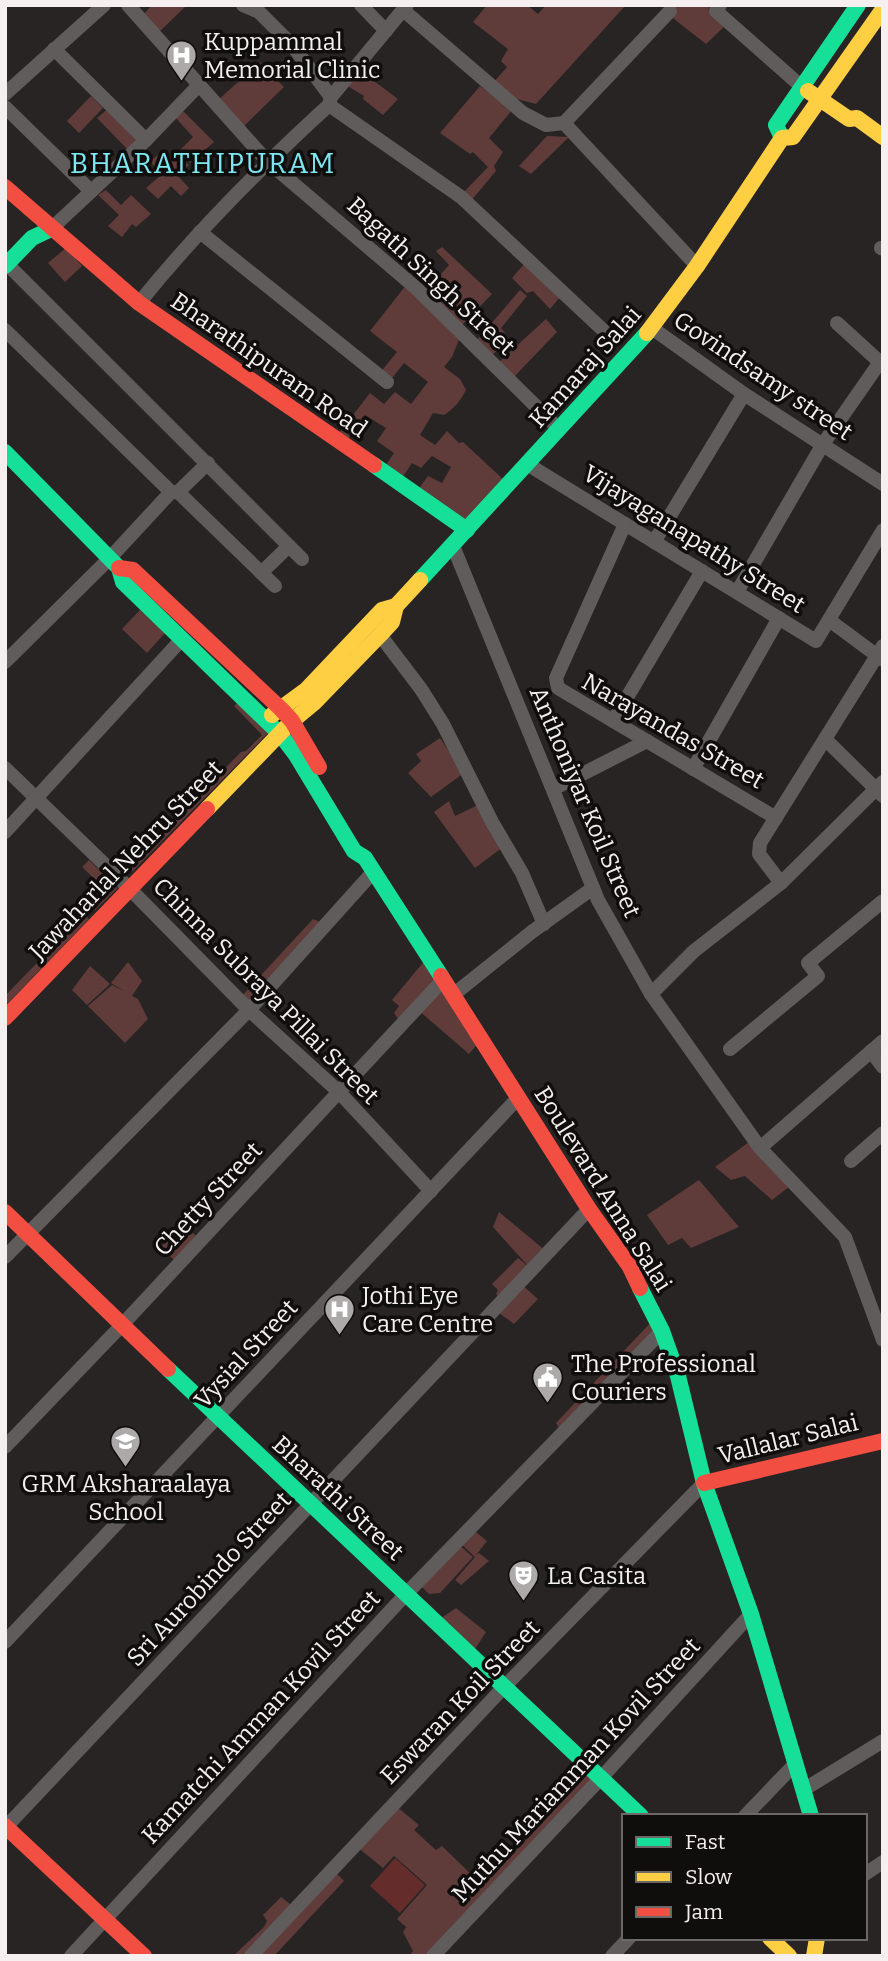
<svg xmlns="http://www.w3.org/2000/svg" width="888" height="1961" font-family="Bitter,serif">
<rect width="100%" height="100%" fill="#282424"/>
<g fill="#5f3b3a">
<path d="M152,5h35l-29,28 -16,-17z"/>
<path d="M487,5h40l11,9 8,-9h80l-90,99 -23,-6 -20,-15 14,-16 -6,-6 7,-12 -35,-27z"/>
<path d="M670,5h41l-3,5 19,14 -21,20 -37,-29z"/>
<path d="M260,62l24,25 -42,41 -25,-27z"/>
<path d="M358,69l40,30 -15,16 -20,-16 1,-3 -18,-11z"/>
<path d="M480,86l32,24 -23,28 14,14 -9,14 2,5 -26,31 -9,-7 27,-28 -15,-15 -3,2 -30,-21z"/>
<path d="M91,96l12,12 -24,25 -12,-12z"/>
<path d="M110,107l34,33 -14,12 -33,-34z"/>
<path d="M182,110l32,32 -24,21 -12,-11 15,-15 -19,-21z"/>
<path d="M547,136l22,1 -38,37 -12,-8z"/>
<path d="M162,152l6,7 7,-6 14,12 -11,11 11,12 -8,8 -10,-10 -13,13 -12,-11 15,-13 -11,-14z"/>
<path d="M106,190l15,15 10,-10 20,19 -15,13 -4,-3 -10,13 -14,-11 11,-11 -21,-20z"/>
<path d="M442,247l50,47 -31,32 -36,-34 24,-27 -13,-14z"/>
<path d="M66,248l16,18 -17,16 -17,-19z"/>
<path d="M526,262l34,35 -10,12 -17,-18 -6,2 -15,-15z"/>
<path d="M407,284l53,53 -8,20 -8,10 16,12 6,11c-6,11 -12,19 -22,25l-11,-2 -13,22 15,10 12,-14 12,12 4,-1 43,40 -39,43 -50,-34 11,-15 14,7 9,-16 -19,-11 -11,12 -9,-5 -12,18 -17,-12 11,-16 -17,-12 9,-13 -21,-13 -20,28 -9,-6 34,-44 14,11 11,-12 16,12 17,-22 -24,-19 -15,19 -10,-8 18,-22 -27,-21z"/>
<path d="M520,290l7,6 -26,32 10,12 -19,15 -15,-15z"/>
<path d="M546,319l11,13 -43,45 -15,-15z"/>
<path d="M140,610l25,23 -18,20 -25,-24z"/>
<path d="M239,701l31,30 -138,141 -4,-4 113,-116 5,-1 16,-16 -28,-29z"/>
<path d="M440,738l24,35 -33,24 -23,-24 13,-12 -5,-7z"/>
<path d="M449,801l6,15 25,-12 23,43 -28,21 -41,-56z"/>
<path d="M89,860l29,28 -23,22 -5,-4 16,-16 -24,-23z"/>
<path d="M84,914l5,5 -84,87v-10z"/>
<path d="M313,919l10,4 -74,83 -9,-8z"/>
<path d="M426,959l16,21 -41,43 -7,-10 5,-7 -7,-6z"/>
<path d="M128,962l14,19 -10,15 6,3 10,20 -23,24 -37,-37 24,-21 12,6 -13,-8z"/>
<path d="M90,966l20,18 -23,21 -15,-15z"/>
<path d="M443,981l37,60 -11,13 -52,-45z"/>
<path d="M749,1142l41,44 -18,14 -27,-24 -14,4 -16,-13z"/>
<path d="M699,1180l40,47 -48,21 -9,-10 -14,7 -21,-30z"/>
<path d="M499,1212l47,39 -44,48 -6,-5 2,-4 -6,-6 26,-26 11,9 -36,-40z"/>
<path d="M182,1224l18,15 -22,24 -18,-15z"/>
<path d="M521,1284l17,15 -24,25 -19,-14z"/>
<path d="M654,1319l6,13 -99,99 -5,-8z"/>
<path d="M472,1529l15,12 -11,14 3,-2 10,8 -28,24 -6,-5 20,-23 -16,-15z"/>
<path d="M458,1544l15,13 -33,36 -11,1 -10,-10z"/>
<path d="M456,1608l30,24 -13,20 -36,-31z"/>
<path d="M589,1773l12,5 -172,178h-20l4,-5 -10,-19 3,-5 -9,-8 30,-34 -33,-29 -11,12 -26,-21 39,-41 23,19 -5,5 22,20 6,-4 39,38v3z"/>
<path d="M334,1871l10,10 -70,75h-19z"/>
<path d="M281,1897l13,10 -45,49h-16l31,-29 3,-6 -4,-6z"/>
</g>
<path fill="#642d2c" d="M395,1858l30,27 -25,28 -30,-27z"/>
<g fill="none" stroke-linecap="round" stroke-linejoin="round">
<g stroke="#5f5c5b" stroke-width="14">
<path d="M128,5l139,156 149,127 143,141"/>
<path d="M243,5l16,7 33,33 39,52"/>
<path d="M361,5l25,26"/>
<path d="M720,5l-4,6 86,76"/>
<path d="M403,10l120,103 23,12 18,-2 133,143"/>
<path d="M54,49l92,91"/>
<path d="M5,94l99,-89"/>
<path d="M329,105l132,92 142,133"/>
<path d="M5,107l86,84"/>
<path d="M564,123l106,-112"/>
<path d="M51,229l95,-89 53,-55"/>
<path d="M200,232l187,150"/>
<path d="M881,248l2,1"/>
<path d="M7,264l295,295"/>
<path d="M139,303c58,-72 122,-136 190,-198l2,-8 76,-92"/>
<path d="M837,323l46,42"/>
<path d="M652,328l92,66 139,90"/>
<path d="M5,330l166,162h7l97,94"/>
<path d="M527,464l289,177 67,-111"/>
<path d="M178,492l30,-29"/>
<path d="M625,524l-69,154 2,10 218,130"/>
<path d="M654,542l90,-148"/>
<path d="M453,546l145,354 53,94 109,154 85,89 38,103"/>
<path d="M261,573l28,-27"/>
<path d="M737,592l86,-148 57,-82"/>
<path d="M829,620l54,40"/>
<path d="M380,635l41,54 22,35 49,98 30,51 22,51"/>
<path d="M5,662l104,-103 62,-67"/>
<path d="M613,721l89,-150"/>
<path d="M825,739l58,57"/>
<path d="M5,768l125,121 119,121 89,81 93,100"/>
<path d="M693,769l86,-151"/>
<path d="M553,789l94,-48"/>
<path d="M5,832l177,-193"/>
<path d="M781,883l-22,-29 1,-11 123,-197"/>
<path d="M651,994l43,-43 87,-68 102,-101"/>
<path d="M453,995l80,-64 60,-43"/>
<path d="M730,1049l88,-73 -10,-13 75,-62"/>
<path d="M871,1051l12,16"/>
<path d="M760,1148l123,-107"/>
<path d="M851,1161l32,-28"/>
<path d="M5,1257l244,-247 125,-139"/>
<path d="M5,1447l117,-122 321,-345"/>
<path d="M5,1642l514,-545"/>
<path d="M803,1790l80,-49"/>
<path d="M745,1816l50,-52"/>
<path d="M5,1828l584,-619"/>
<path d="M865,1874l18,-12"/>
<path d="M71,1956l335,-362 256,-263"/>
<path d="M251,1956l253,-269 200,-204"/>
<path d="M433,1956l168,-178 150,-164"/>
<path d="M612,1956l17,-18"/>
</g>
<g stroke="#16e098" stroke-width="16">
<path d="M782,138l-6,-13 82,-120"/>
<path d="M5,266l27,-28 19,-9"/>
<path d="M5,452l114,116 4,14 157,152 16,21 58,96 11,7 76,118"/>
<path d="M374,465l93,65"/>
<path d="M420,580l227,-247"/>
<path d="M640,1288l22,43 16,45 26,107 47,131 60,202"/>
<path d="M168,1369l473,447"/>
</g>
<g stroke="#ffcf43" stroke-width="16">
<path d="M808,91l41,28 8,-1 26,19"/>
<path d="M647,333l50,-67 85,-128 11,-1 90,-128"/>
<path d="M272,715l34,-25 76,-80 14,-4"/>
<path d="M207,809l85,-88 23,-19 65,-67 12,-13 4,-16 24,-26"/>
<path d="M770,1938l19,18"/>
<path d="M814,1956l3,-18"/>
</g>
<g stroke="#f24e42" stroke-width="16">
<path d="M5,187l134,116 235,162"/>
<path d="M119,568l14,2 148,139 11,12 27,46"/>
<path d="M441,976l148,233 41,58 10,21"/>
<path d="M5,1018l202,-209"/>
<path d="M5,1212l163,157"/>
<path d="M704,1483l179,-42"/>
<path d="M5,1826l139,130"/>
</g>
</g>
<defs>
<symbol id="hospital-pin" viewBox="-11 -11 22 30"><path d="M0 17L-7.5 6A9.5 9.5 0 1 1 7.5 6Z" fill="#ada9a8" stroke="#100d0d"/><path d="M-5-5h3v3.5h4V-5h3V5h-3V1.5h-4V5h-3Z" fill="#fff"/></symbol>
<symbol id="civic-pin" viewBox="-11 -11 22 30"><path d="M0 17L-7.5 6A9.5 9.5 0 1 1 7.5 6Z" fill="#ada9a8" stroke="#100d0d"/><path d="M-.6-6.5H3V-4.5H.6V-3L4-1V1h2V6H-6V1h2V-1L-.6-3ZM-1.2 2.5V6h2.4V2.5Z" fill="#fff"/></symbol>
<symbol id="school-pin" viewBox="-11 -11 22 30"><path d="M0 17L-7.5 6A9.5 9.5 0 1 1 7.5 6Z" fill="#ada9a8" stroke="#100d0d"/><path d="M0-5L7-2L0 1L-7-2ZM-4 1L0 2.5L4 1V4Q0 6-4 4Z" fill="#fff"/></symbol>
<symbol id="theatre-pin" viewBox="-11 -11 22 30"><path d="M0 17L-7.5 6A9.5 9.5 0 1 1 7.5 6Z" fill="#ada9a8" stroke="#100d0d"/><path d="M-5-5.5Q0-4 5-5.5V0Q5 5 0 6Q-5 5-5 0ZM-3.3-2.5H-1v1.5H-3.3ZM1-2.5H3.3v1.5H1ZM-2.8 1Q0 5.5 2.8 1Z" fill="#fff"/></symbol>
</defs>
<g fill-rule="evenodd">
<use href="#hospital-pin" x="164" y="38" width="35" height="47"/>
<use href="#hospital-pin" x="322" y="1292" width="35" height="47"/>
<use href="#civic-pin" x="530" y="1360" width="35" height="47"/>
<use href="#school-pin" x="108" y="1424" width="35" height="47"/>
<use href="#theatre-pin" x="506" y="1558" width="35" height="47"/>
</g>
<g text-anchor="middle" stroke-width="7" stroke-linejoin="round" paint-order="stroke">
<g font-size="24" fill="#f5f0ef" stroke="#100d0d" text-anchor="start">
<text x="204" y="50">Kuppammal<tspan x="204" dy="28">Memorial Clinic</tspan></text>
<text x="362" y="1304">Jothi Eye<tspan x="362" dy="28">Care Centre</tspan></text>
<text x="571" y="1372">The Professional<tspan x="571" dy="28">Couriers</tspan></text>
<text x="126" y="1492" text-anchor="middle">GRM Aksharaalaya<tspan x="126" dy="28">School</tspan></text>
<text x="547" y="1584">La Casita</text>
</g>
<g font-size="24" fill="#f5f0ef" stroke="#100d0d">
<text transform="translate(431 276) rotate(43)" y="8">Bagath Singh Street</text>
<text transform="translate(269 365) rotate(35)" y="8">Bharathipuram Road</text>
<text transform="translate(585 367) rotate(-48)" y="8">Kamaraj Salai</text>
<text transform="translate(763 376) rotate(34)" y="8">Govindsamy street</text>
<text transform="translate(694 539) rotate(32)" y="8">Vijayaganapathy Street</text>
<text transform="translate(673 731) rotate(30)" y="8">Narayandas Street</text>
<text transform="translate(585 802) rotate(67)" y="8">Anthoniyar Koil Street</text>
<text transform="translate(126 860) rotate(-46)" y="8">Jawaharlal Nehru Street</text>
<text transform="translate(266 991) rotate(45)" y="8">Chinna Subraya Pillai Street</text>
<text transform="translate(603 1189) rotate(58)" y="8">Boulevard Anna Salai</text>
<text transform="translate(208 1199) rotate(-47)" y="8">Chetty Street</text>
<text transform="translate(246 1354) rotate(-47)" y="8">Vysial Street</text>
<text transform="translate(788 1439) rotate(-14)" y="8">Vallalar Salai</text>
<text transform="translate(338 1498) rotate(43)" y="8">Bharathi Street</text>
<text transform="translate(209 1579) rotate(-47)" y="8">Sri Aurobindo Street</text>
<text transform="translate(460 1702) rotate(-46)" y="8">Eswaran Koil Street</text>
<text transform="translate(261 1717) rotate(-47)" y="8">Kamatchi Amman Kovil Street</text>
<text transform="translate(576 1770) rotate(-47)" y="8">Muthu Mariamman Kovil Street</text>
</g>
<g font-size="28" letter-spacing="2" fill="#7de8f2" stroke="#100d0d">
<text x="203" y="173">BHARATHIPURAM</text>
</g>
</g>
<rect width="888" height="1961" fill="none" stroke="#f5f0ef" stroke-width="14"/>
<rect x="622" y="1814" width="245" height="126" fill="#100d0d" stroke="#6c6867" stroke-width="2"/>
<rect x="636" y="1837" width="35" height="10" fill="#16e098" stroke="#6c6867" stroke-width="2"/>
<text x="685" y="1849" font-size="21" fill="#f5f0ef">Fast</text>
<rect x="636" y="1872" width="35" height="10" fill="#ffcf43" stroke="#6c6867" stroke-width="2"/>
<text x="685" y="1884" font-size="21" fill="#f5f0ef">Slow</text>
<rect x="636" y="1907" width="35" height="10" fill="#f24e42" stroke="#6c6867" stroke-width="2"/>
<text x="685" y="1919" font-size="21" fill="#f5f0ef">Jam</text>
</svg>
